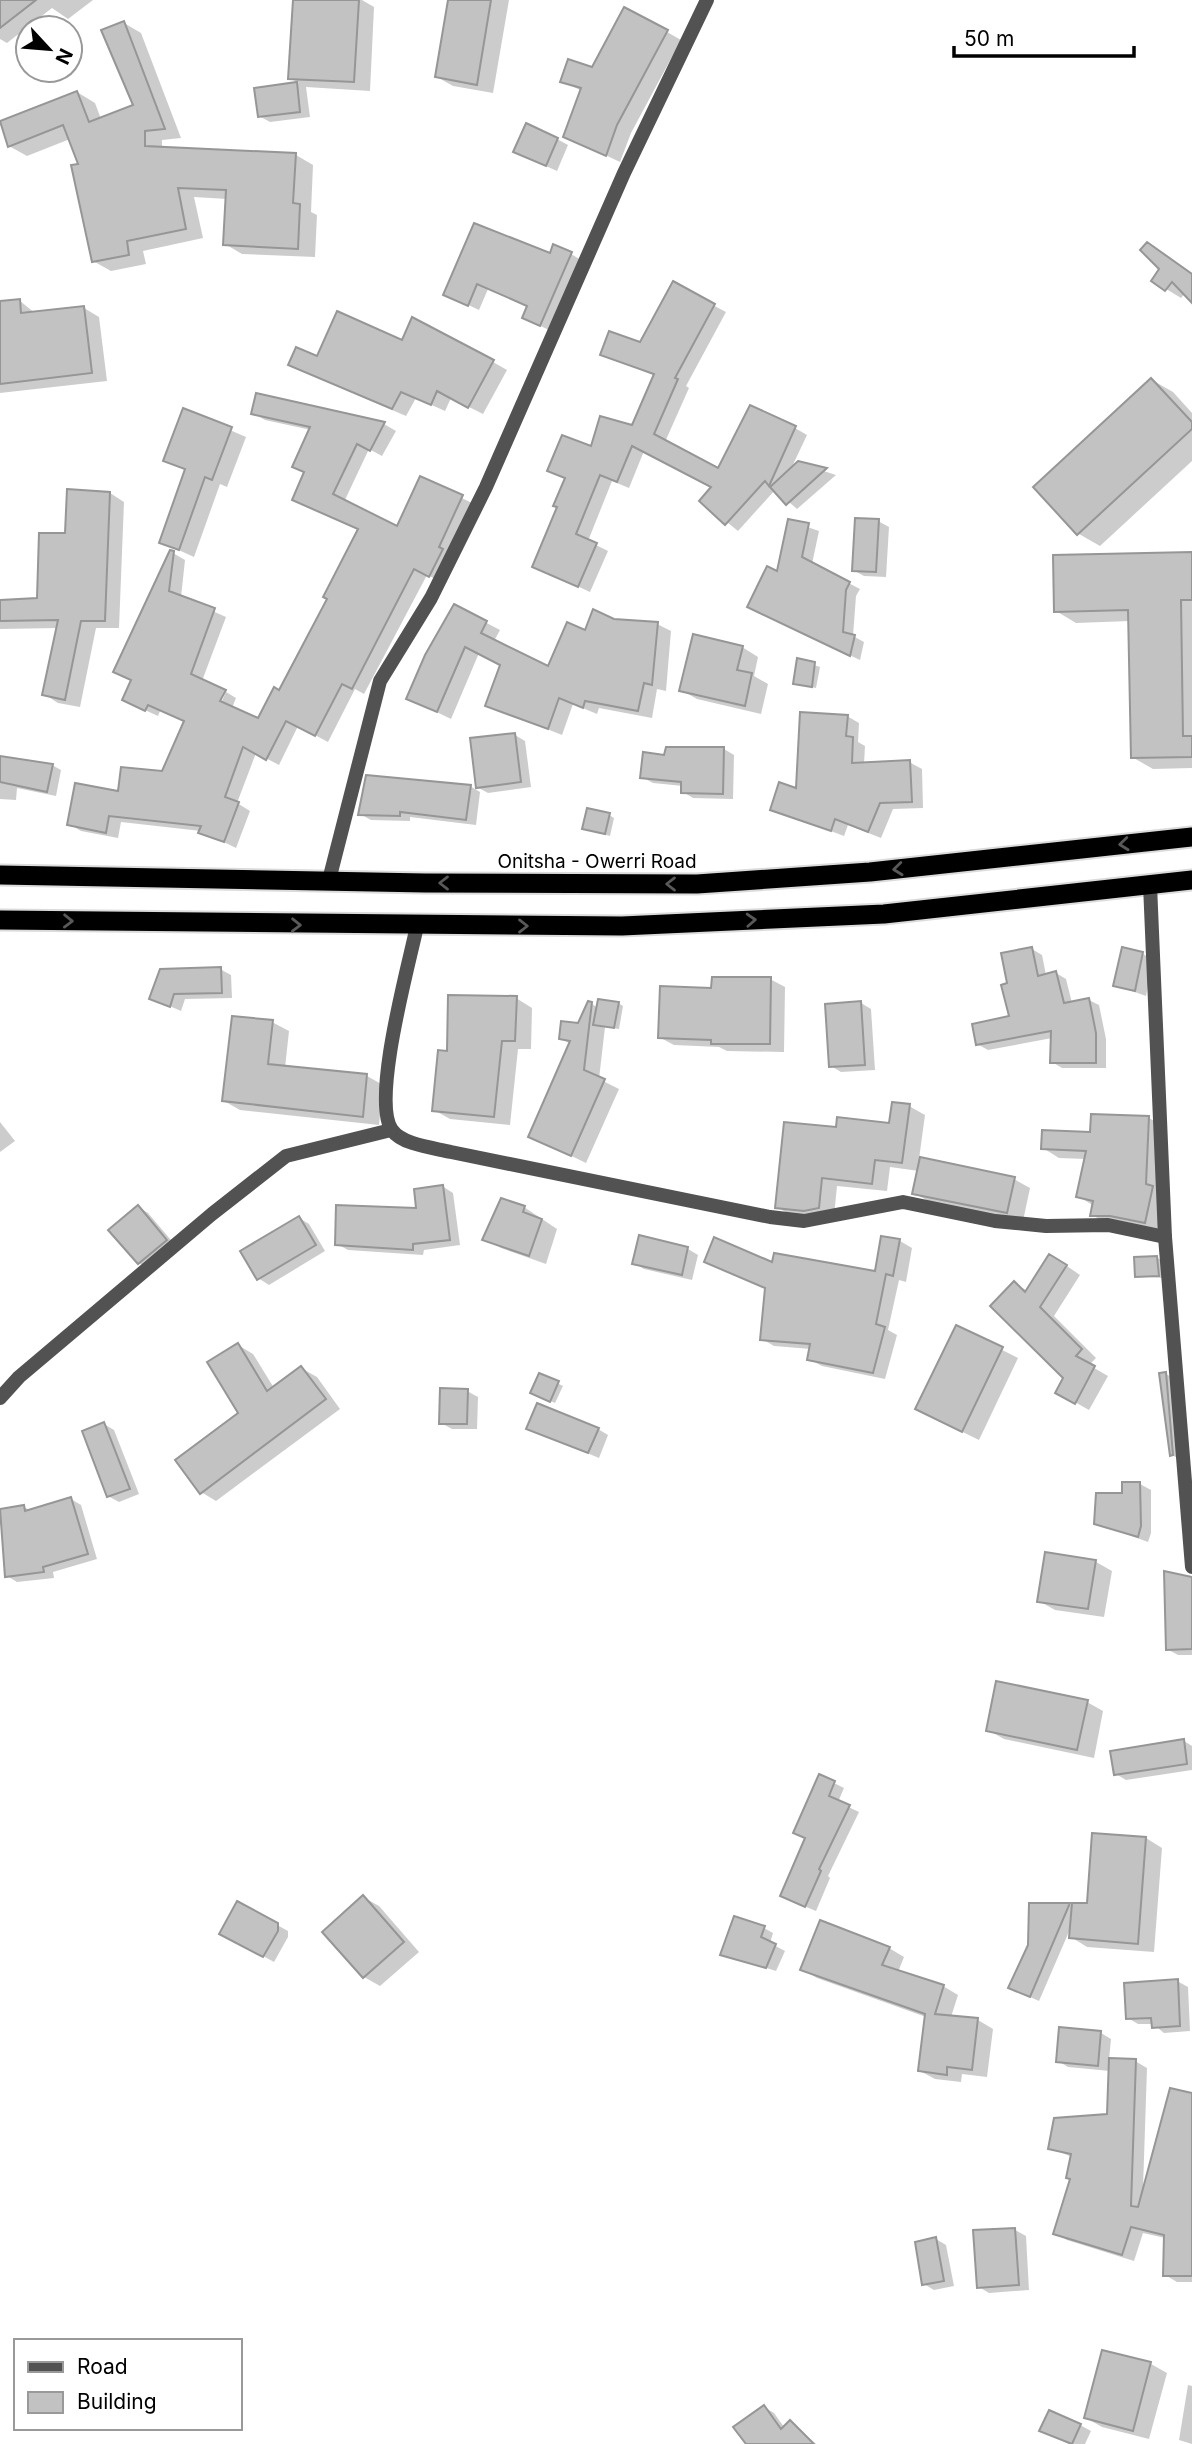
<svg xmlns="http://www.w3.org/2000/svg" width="1192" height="2444" font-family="Inter,sans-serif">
<rect width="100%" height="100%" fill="#fff"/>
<g fill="#0003">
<path d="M0,0h93l-25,19 -16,-11 -45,35 -7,-4z"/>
<path d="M294,0h68l12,7 -4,84 -64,-4 4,30 -40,5 -11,-6 -3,-27 43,-6 -9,-5z"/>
<path d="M450,0h59l-16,93 -40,-7 -16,-9z"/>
<path d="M124,23l17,10 40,105 -19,2v8l134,7 17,10 -2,47 6,3 -2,42 -73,-3 -17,-10 2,-45 -33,-2 9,41 -60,13 3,13 -35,7 -18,-10 -13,-96 -10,-26 -43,17 -18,-10 -9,-23 77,-31 18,11 6,16 35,-13z"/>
<path d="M667,32l14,8 -50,93 -11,29 -55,-26 17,-45 -20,-10 31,-12z"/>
<path d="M557,139l11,6 -11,26 -31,-14z"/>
<path d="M571,254l10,6 -30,71 -27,-13 5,-11 -41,-18 -9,21 -34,-16 106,-39z"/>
<path d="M1192,274v26l-7,-7 -4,5 -28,-17z"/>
<path d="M673,284l53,28 -40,74 3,2 -24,54 54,28 76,-42 12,7 -17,36 9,-8 37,12 -39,34 -22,-19 -37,41 -37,-30 13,-14 -70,-36 -15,37 -17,-7 -24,60 20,10 -18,41 -56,-26 25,-59 7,-28 -17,-8 84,-44 22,-51 -53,-22 38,-10z"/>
<path d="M20,301l15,12 49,-5 15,9 8,64 -107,12v-90z"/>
<path d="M403,342l90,20 14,8 -24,44 -32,-16 -6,13 -29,-13 -10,18 -102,-44 14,-13z"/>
<path d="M1152,380l21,12 19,21v48l-92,85 -21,-12 -43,-47z"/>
<path d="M257,396l127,28 12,7 -14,25 -13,-7 -25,53 54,26 23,-50 53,26 -32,78 -15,-7 -63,119 -9,-5 -27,53 -30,-16 -19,39 -23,-12 -19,50 13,8 -14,37 -35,-17 -80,-9 -3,16 -37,-7 -12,-7 51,-31 43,-20 22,-51 -25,-11 -2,5 -22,-10 -3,-26 40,-127 12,7 -4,37 45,20 -24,64 13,27 3,2 8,-18 10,6 -4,10 27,12 21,-28 49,-94 31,-68 -66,-30 11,-27 6,-43 -46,-10 -12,-7z"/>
<path d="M184,410l62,27 -19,50 -7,-3 -26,73 -33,-15 26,-71 -22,-11z"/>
<path d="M110,493l14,9 -5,126h-23l-16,79 -22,-4 -14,-9 14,-66 -58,1v-28l39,-1 27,-65z"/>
<path d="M790,521l29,10 -7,33 48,25 -4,7 -3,40 11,6 -4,18 -101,-47 19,-40z"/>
<path d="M878,521l11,6 -3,50 -22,-1 -11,-6z"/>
<path d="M1192,553v215l-39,1 -21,-12 -2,-136 -54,2 -20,-12z"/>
<path d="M454,606l46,24 -6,11 55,28 37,-37 71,-8 14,7 -5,60 -9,-2 -5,29 -53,-10 -2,6 -24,-10 -11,31 -75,-30 15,-40 -23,-12 -28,66 -43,-21z"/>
<path d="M742,647l16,10 -4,19 14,8 -7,30 -64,-15 -16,-9z"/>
<path d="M798,660l22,7 -4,21 -22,-5z"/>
<path d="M847,716l12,7 -1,19 7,4 -1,18 45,-2 13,7 1,39 -30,1 -12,29 -33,-13 -4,11 -72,-27 26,-19z"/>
<path d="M515,735l10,6 6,46 -43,6 -11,-6z"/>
<path d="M724,749l10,6 -1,44 -40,-1 -10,-6v-6l-30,-3 -11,-6 23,-20z"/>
<path d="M0,758l52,7 9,5 -5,26 -39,-8 -1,12 -16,-1z"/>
<path d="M470,786l10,6 -4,33 -66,-8v4l-39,-1 -11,-6z"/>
<path d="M609,815l5,3 -4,18 -26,-7z"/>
<path d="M1032,949l10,6 4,20 10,-2 10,6 6,24 17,-3 10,5 7,34v29h-44l-10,-6v-24l-64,12 -11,-6 34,-27 -2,-33z"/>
<path d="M1143,954l10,6 -7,36 -31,-11z"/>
<path d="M220,969l11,6 1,23 -47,1 -4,12 -30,-13z"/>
<path d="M770,979l15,8 -1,65 -57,-1 -8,-4 -45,-2 -15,-8 54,-47z"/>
<path d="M516,998l16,10 -1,41h-13l-8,76 -60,-6 -16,-9 14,-58z"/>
<path d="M618,1003l5,3 -4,23 -14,-2 -6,52 20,10 -33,74 -56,-27 41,-92 -10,-5 18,-14 13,-21 6,4z"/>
<path d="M861,1003l10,6 4,61 -34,2 -10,-6z"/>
<path d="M272,1022l17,9 -4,37 82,8 16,9 -4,40 -139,-15 -16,-9z"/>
<path d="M909,1106l16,9 -6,44 95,20 16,9 -7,33 -93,-19 -16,-9 5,-22 -29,-4 -3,24 -50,-5 -3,30h-42l-15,-9 61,-78 53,-4z"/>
<path d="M1149,1118l16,9 -4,104 -53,-7 -16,-9 2,-9 -16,-10 8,-37 -27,-1 -16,-10z"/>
<path d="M0,1122l15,19 -15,11z"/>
<path d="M442,1186l11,7 7,52 -36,5 -1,5 -75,-5 -11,-6 81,-34z"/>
<path d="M138,1207l10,6 28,33 -27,23 -10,-6z"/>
<path d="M524,1207l33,22 -11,35 -45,-16 -16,-9z"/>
<path d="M299,1218l10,6 16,27 -56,34 -11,-7z"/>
<path d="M900,1241l12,7 -6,34 -7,-2 -11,50 9,5 -12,44 -63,-13 -13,-7 2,-10 -37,-3 -12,-7 4,-50 -47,-21 55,-3 102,8z"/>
<path d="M688,1249l10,6 -6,25 -48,-11 -10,-6z"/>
<path d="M1156,1257l5,3 2,18 -27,-2z"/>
<path d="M1064,1264l16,11 -26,41 42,42 -7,7 19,11 -19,34 -32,-18 8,-15 -50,-93 13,7z"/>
<path d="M957,1327l61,31 -39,82 -45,-22z"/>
<path d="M238,1345l15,9 21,34 27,-20 16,9 23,32 -124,92 -15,-9 39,-78z"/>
<path d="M1166,1374l11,6 6,81 -11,-6z"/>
<path d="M540,1375l23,11 -8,17 -18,-8z"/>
<path d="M467,1391l11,6 -1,32h-25l-11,-6z"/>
<path d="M104,1424l10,6 25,64 -20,8 -11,-6z"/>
<path d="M528,1428l70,1 10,6 -9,23z"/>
<path d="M1140,1484l11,6v43l-3,9 -52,-19 28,-29z"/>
<path d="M71,1499l10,6 16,54 -44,13 1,6 -37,4 -10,-6 -7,-65 24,-4 7,4z"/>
<path d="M1096,1562l16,9 -8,46 -49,-7 -16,-9z"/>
<path d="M1192,1578v77h-14l-11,-6z"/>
<path d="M1087,1702l16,9 -9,47 -90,-19 -16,-9z"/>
<path d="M1184,1741l8,5v24l-66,10 -10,-6z"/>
<path d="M820,1776l24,12 -6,14 21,10 -31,64 2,2 -14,33 -24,-10z"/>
<path d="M1146,1838l16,10 -8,104 -67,-5 -16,-10v-10l-32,74 -20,-9 10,-47 1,-41 59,1z"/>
<path d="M363,1897l16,9 40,46 -39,34 -16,-9z"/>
<path d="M237,1903l51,28v6l-14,25 -53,-29z"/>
<path d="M764,1928l9,5 -3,10 15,8 -9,20 -53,-17z"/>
<path d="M889,1948l15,9 -6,15 45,14 15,9 -7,22 27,3 15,9 -6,48 -25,-3 -1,8 -26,-3 -15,-8 6,-54 -109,-39 -15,-9z"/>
<path d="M1177,1981l11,6 2,44 -26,2 -11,-9h-15l-10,-6z"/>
<path d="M1101,2033l10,6 -2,21 26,1 12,7 -4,120 49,-93v187h-15l-12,-7v-37l-22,-5 -9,28 -67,-21 -12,-7 16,-53 1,-23 -22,-9 58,-33 2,-44 -42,-4 -10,-6z"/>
<path d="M1015,2230l11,6 3,54 -40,3 -10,-6z"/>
<path d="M936,2239l10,6 8,41 -20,4 -10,-6z"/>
<path d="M1103,2352l48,12 16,9 -18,66 -47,-12 -16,-9z"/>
<path d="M1188,2385l4,1v58l-13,-4z"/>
<path d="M764,2407l10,6 10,14 6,-5 26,22h-68z"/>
<path d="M1080,2425l11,6 -6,13h-16l-27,-13z"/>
</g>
<g fill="#c2c2c2" stroke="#969696" stroke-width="2">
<path d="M0,0h36l-36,28z"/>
<path d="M293,0h66l-5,82 -66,-3z"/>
<path d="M448,0h43l-14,85 -42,-8z"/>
<path d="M624,7l44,23 -51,95 -11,31 -43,-19 18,-49 -21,-6 8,-23 24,8z"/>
<path d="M124,21l41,108 -20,2v15l151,7 -3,50 7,1 -2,45 -75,-4 3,-55 -48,-2 8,41 -59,12 2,14 -37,7 -21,-97 7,-1 -15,-39 -55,22 -8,-26 77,-30 12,31 44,-17 -32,-75z"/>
<path d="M297,82l3,30 -42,5 -4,-29z"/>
<path d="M526,123l32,15 -12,28 -33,-14z"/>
<path d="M474,223l76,30 3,-9 19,8 -32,74 -18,-8 5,-12 -50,-22 -9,22 -25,-11z"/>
<path d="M1147,242l45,32v29l-20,-21 -7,9 -14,-10 8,-12 -19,-19z"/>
<path d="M673,281l42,23 -40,74 3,1 -24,55 64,34 32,-63 46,21 -27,60 -4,-5 -40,44 -26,-24 12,-14 -79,-41 -15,36 -17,-7 -24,59 21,9 -19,44 -46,-20 25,-60 -4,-1 12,-28 -18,-7 15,-36 29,11 9,-30 32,9 22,-51 -54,-19 9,-24 31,11z"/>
<path d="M20,299l1,14 63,-7 8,67 -92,11v-83z"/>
<path d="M337,311l65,29 10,-23 82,43 -26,48 -31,-17 -6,14 -30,-13 -9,17 -104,-44 8,-18 21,9z"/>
<path d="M1151,378l41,44v7l-115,106 -44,-48z"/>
<path d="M256,393l129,29 -15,29 -13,-7 -24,50 64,32 23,-50 43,19 -24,52 4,2 -14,28 -15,-8 -62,120 -10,-5 -27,52 -29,-15 -20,39 -23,-13 -18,50 14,5 -15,40 -26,-9 3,-7 -92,-10 -3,17 -39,-8 8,-42 43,8 3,-24 41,4 22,-50 -36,-16 -3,6 -23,-11 9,-20 -18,-8 57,-122 4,1 -5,40 46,17 -24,66 35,16 -6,11 38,17 16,-31 5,3 48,-91 -4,-2 35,-68 -66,-29 12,-28 -12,-5 18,-40 -59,-13z"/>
<path d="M183,408l49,19 -20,53 -7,-3 -26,73 -20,-7 26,-74 -22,-8z"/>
<path d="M798,461l29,7 -41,37 -16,-18z"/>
<path d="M67,489l43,3 -5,129h-24l-16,79 -23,-5 16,-75 -58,1v-21l37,-2 2,-65h26z"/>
<path d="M855,518l24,1 -3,53 -24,-1z"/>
<path d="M788,519l21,4 -7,34 48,25 -4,8 -3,42 12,3 -5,21 -103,-49 20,-41 10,5z"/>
<path d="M1192,552v48h-11l2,136h9v21l-61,1 -3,-148 -74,2 -1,-57z"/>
<path d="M454,604l33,17 -6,12 67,33 19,-44 18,8 8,-21 21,10 44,3 -6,63 -8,-2 -6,28 -53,-10 -2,7 -24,-10 -11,31 -63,-23 15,-41 -35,-18 -28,65 -31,-13 19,-44z"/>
<path d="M693,634l50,12 -6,24 15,3 -7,33 -66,-15z"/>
<path d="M797,658l18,4 -3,25 -19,-3z"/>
<path d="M800,712l48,3 -2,21 7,1 -1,26 58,-3 2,42 -32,1 -12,29 -33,-13 -4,12 -61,-21 9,-28 17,6z"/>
<path d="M515,733l6,49 -45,6 -6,-50z"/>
<path d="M666,747h58l-1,47 -42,-1v-11l-41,-4 3,-26 21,3z"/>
<path d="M0,756l53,8 -6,28 -47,-10z"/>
<path d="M366,775l105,10 -5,35 -66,-8v4l-42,-1z"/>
<path d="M587,808l23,5 -5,21 -23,-5z"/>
<path d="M1032,947l6,29 18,-5 8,32 25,-5 7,35v30h-46l1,-32 -75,14 -4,-21 37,-8 -8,-31 6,-2 -6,-30z"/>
<path d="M1122,947l21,5 -8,39 -22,-5z"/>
<path d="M221,967l1,26 -48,1 -4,13 -21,-8 11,-30z"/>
<path d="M712,977h59l-1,67h-59v-4l-53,-2 2,-52 51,2z"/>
<path d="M448,995l69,1 -2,45h-13l-8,76 -62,-6 6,-61 9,1z"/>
<path d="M598,999l21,3 -5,26 -21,-3z"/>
<path d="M588,1001l4,1 -8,68 21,9 -34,77 -43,-19 42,-96 -11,-2 2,-18 17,2z"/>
<path d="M861,1001l4,64 -36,2 -4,-63z"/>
<path d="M232,1016l41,4 -5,44 99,10 -4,43 -141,-16z"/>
<path d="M892,1102l18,2 -8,59 -27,-3 -3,24 -50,-6 -3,30 -15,3 -29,-3 9,-86 52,5 1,-10 52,6z"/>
<path d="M1091,1114l58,2 -3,68 7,2 -8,37 -35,-7h-20l3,-15 -17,-4 10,-46 -45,-2 1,-19 48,2z"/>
<path d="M920,1157l95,20 -8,36 -95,-19z"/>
<path d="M443,1185l7,55 -37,4v6l-78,-5 1,-40 80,3 -2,-19z"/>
<path d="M501,1198l24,8 -2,6 19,7 -13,37 -47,-16z"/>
<path d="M138,1205l29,35 -29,24 -30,-34z"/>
<path d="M299,1216l17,29 -59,35 -17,-29z"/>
<path d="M639,1235l49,12 -6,28 -50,-11z"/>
<path d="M881,1236l19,3 -7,37 -7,-2 -10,50 9,3 -12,46 -66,-13 3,-16 -50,-4 5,-52 -61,-26 10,-25 58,25 2,-9 101,18z"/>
<path d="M1049,1254l18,11 -27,42 42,42 -6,7 19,10 -20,38 -20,-11 8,-15 -73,-72 24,-25 11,11z"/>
<path d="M1157,1256l2,20 -24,1 -1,-20z"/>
<path d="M956,1325l47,22 -41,85 -47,-23z"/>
<path d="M238,1343l29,48 34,-25 25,33 -126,95 -25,-34 63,-47 -31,-51z"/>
<path d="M1166,1372l7,83 -3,1 -11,-83z"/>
<path d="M539,1373l20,8 -9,21 -20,-9z"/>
<path d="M440,1388l28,1 -1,35h-28z"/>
<path d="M537,1403l62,25 -11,25 -62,-24z"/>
<path d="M104,1422l26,67 -23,8 -25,-66z"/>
<path d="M1122,1482h18l1,44 -3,11 -44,-13 2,-31h26z"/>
<path d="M71,1497l17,57 -45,13 1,5 -39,5 -5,-68 24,-4 1,6z"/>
<path d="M1045,1552l51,8 -8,49 -51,-7z"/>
<path d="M1164,1571l28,6v72l-26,1z"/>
<path d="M996,1681l92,19 -11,50 -91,-19z"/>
<path d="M1184,1739l3,25 -73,11 -4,-24z"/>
<path d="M819,1774l16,7 -6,15 21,9 -31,64 2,2 -16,36 -25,-11 25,-58 -12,-5z"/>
<path d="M1092,1833l54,4 -8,107 -69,-6 3,-35h15z"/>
<path d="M363,1895l41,47 -41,36 -41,-46z"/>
<path d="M237,1901l41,22v8l-15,26 -44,-23z"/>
<path d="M1029,1903h41l-40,94 -22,-9 20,-43z"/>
<path d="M734,1916l31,10 -4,11 15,7 -10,24 -46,-13z"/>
<path d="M820,1920l70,27 -8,18 62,20 -9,29 43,4 -6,52 -25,-3v8l-29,-4 7,-57 -125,-44z"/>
<path d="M1178,1979l2,47 -28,2 -1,-10 -25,1 -2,-36z"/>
<path d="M1059,2027l42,4 -3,35 -42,-4z"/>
<path d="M1109,2058l27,1 -5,147 7,1 32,-119 22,5v183h-29l1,-41 -33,-8 -9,28 -69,-21 17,-55 -4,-1 5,-24 -23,-5 6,-31 53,-4z"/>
<path d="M1015,2228l4,57 -42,3 -4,-58z"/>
<path d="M936,2237l8,44 -22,4 -7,-43z"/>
<path d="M1102,2350l49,12 -18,69 -49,-13z"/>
<path d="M764,2405l17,24 9,-9 24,24h-68l-13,-17z"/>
<path d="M1049,2410l32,14 -9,20 -33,-13z"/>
</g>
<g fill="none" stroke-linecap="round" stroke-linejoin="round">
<defs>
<g id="trunk">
<path d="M0,875l425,8 272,1 173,-12 322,-35"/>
<path d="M0,920l622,6 262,-12 308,-34"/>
</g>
</defs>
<use href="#trunk" stroke="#dbdbdb" stroke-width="23"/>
<g stroke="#525252" stroke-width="14">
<path d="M329,880l51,-199 51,-83 55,-111 138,-314 83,-173"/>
<path d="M417,926c-8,38 -46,175 -25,204 10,15 43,18 59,22l319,65 34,4 99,-19 92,19 51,5 62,-1 57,12"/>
<path d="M0,1398l19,-21 193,-163 74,-58 105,-26"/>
</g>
<path stroke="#525252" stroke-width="14" d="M1150,885l15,352 27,330"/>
<use href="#trunk" stroke="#000" stroke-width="19"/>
</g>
<defs><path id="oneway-chevron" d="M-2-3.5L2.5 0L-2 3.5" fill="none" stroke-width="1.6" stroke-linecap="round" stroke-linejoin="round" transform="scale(1.75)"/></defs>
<g stroke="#595959">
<use href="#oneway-chevron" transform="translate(1124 844) rotate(174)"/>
<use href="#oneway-chevron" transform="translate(898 869) rotate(174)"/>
<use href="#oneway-chevron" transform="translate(444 883) rotate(-180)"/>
<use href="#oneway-chevron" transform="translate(671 884) rotate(-180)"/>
<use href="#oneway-chevron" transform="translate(751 920) rotate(-3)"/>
<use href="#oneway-chevron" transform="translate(68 921) rotate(1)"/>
<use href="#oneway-chevron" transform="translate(296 925) rotate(1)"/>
<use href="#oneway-chevron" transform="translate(523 926)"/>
</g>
<g text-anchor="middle" stroke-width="7" stroke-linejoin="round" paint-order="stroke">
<g font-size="19" fill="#000" stroke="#fff">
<text x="597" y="868">Onitsha - Owerri Road</text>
</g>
</g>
<rect x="14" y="2339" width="228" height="91" fill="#ffffff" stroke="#999999" stroke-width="2"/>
<rect x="28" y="2362" width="35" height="10" fill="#525252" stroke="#999999" stroke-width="2"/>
<text x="77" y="2374" font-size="21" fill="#000000">Road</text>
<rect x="28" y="2392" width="35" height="21" fill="#c2c2c2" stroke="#999999" stroke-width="2"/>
<text x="77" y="2409" font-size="21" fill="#000000">Building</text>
<g transform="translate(49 49) rotate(116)"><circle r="33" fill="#ffffff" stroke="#999999" stroke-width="2"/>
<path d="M0-5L12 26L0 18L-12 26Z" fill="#000000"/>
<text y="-10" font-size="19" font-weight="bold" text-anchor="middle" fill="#000000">N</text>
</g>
<path d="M954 46v10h180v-10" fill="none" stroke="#000000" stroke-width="3.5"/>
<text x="964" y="46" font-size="21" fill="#000000" stroke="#ffffff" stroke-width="5" paint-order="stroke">50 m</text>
</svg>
